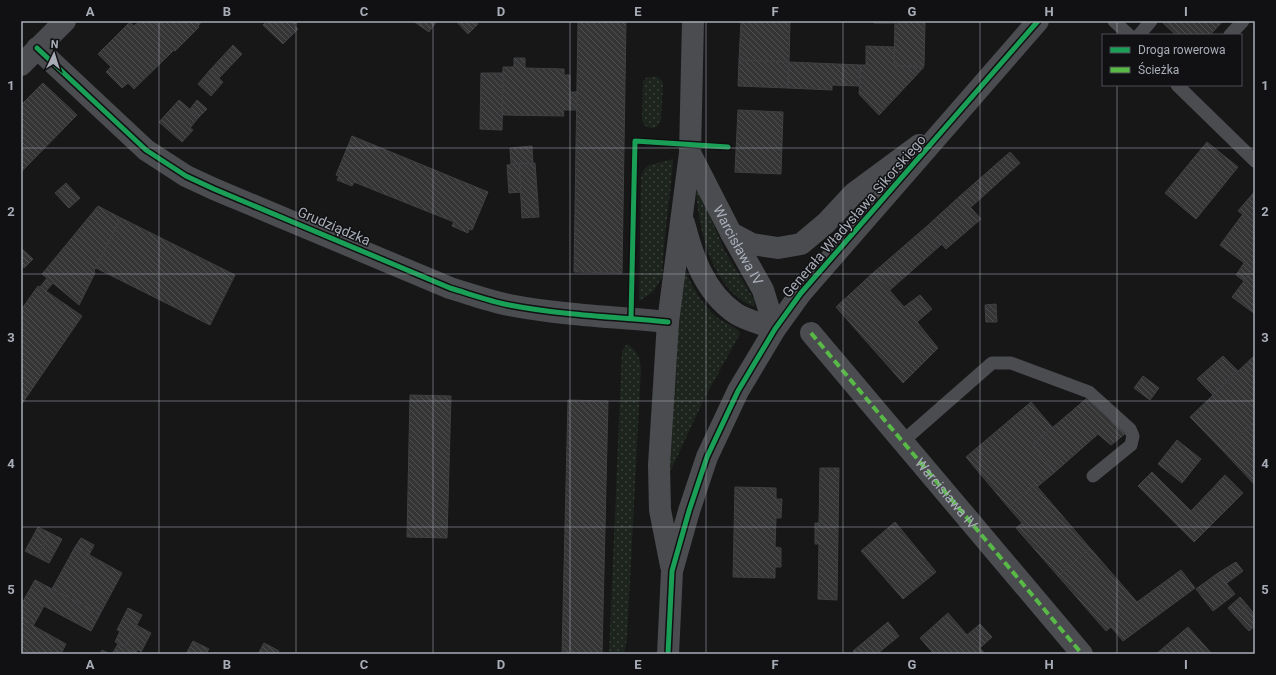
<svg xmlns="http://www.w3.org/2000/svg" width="1276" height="675" font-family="Roboto,sans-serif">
<defs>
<pattern id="grass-dots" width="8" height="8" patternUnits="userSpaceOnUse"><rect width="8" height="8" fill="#1d241e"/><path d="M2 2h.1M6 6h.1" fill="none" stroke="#3b413d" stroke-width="1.8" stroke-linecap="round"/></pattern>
<pattern id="building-back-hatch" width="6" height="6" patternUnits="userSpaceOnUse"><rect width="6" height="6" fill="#353536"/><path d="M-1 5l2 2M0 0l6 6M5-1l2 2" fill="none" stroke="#4f5051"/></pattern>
</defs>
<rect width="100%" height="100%" fill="#171717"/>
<g fill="url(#grass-dots)">
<path d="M647,77h11l5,5 -2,38c-4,9 -9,10 -17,5l-2,-6 1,-38z"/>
<path d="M673,159l-3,34 -6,52 -2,32 -9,15 -14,9 2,-124 3,-8 5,-4z"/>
<path d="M699,186l15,40 11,25 30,50 -1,5c-7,-1 -13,-6 -18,-10 -28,-25 -38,-71 -40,-107z"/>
<path d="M685,275h2c7,14 15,28 26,39 6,7 25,12 27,20l-36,65 -33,71 -3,1 10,-154z"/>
<path d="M627,344c10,6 13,14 14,25l-14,269 -3,16h-15l13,-303z"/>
</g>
<g fill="url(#building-back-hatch)" stroke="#3f4043">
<path d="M140,21h62l-4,5 1,1 -24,24 -1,-1 -40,39 -6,-6 -6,5 -16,-16 5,-5 -13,-13 32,-32 4,4z"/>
<path d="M267,21h31l-4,4 4,4 -15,15 -20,-19z"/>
<path d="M413,21h24l-8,11z"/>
<path d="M456,21h19l3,3 -10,10z"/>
<path d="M578,21h48l-4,252 -48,-1z"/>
<path d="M741,21h49l-1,41 -50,-2z"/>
<path d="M874,21h21l-1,2h-20z"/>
<path d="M895,21h30l-1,45h-30z"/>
<path d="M1165,21h58l-13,14h-34l-13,-12z"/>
<path d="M233,45l9,9 -23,24 -9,-8z"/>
<path d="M866,46l28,1v19l30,1 -45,48 -20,-21 2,-29h5z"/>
<path d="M514,58h11v10l39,1v6h6v17h7v18h-14l1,6 -62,-1 1,-48h11z"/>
<path d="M739,60l50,2 -1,26 -50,-2z"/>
<path d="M789,62l72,3 -2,21 -27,-1v5l-44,-2z"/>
<path d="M210,70l13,12 -12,14 -13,-12z"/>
<path d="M481,73h22l-1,57 -22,-1z"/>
<path d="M43,83l34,32 -56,57v-67z"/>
<path d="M179,100l20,17 -9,11 3,2 -11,12 -23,-20z"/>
<path d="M197,100l10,9 -8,8 -9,-8z"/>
<path d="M738,110l45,2 -2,62 -46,-2z"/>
<path d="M352,136l136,56 -16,38 -3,-1 -1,4 -16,-7 2,-4 -100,-40 -2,4 -15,-6 2,-4 -3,-1z"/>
<path d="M1207,142l31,25 -42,52 -31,-26z"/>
<path d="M532,146l1,18h-22l-1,-16z"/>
<path d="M1010,152l10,11 -50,45 -10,-12z"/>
<path d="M535,163l4,54 -17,1 -3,-54z"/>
<path d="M519,164l2,28 -12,1 -2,-28z"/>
<path d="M66,183l14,15 -11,10 -14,-15z"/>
<path d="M1255,191v32l-17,-12z"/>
<path d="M960,196l21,23 -35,30 -20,-22z"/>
<path d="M98,206l23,12 -27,53 1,2 -16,32 -26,-22 -7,8 36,25 -61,89v-95l17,-24 2,1 7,-9 -5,-4z"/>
<path d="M1243,214l12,9v48l-35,-26z"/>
<path d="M121,218l114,57 -25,50 -114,-57z"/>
<path d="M926,227l16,17 -52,46 -16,-18z"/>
<path d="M21,248l12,11 -9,9 -3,-3z"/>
<path d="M1244,263l9,6 -9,12 -8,-6z"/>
<path d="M1253,269l2,2v43l-23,-17z"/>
<path d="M874,272l30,35 16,-12 12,14 -15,13 21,26 -35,35 -67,-76z"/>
<path d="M996,304l1,18h-11l-1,-17z"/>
<path d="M1255,355v66l-32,30 -33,-34z"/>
<path d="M1223,356l15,15 -25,24 -16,-16z"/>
<path d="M1143,376l16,12 -9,12 -16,-12z"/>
<path d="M410,395l41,1 -4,142 -40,-1z"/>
<path d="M1086,399l40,34 -15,12 -13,-11 -43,38 -23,-27z"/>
<path d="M568,400l40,1 -6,253h-40z"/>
<path d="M1031,402l21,25 -20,18 23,27 -18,15 -2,-3 -27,23 -42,-50z"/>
<path d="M1255,421v64l-32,-34z"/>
<path d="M1177,440l24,19 -19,24 -24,-19z"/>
<path d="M820,468h19l-2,132 -19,-1 1,-55h-4v-21h4z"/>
<path d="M1152,472l56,56 -14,14 -56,-56z"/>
<path d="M1225,475l18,18 -35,35 -17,-17z"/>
<path d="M1035,484l55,64 -32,28 -42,-48 6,-5 -14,-16z"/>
<path d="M735,487l41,1v11h6l-1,19h-5l-1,29 6,1v19h-6v11l-42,-1z"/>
<path d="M895,522l41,50 -33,27 -42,-48z"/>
<path d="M38,527l12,6 -13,24 -12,-6z"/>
<path d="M50,533l12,6 -13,24 -12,-6z"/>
<path d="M81,538l13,7 -5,10 -14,-8z"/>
<path d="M75,547l47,26 -22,41 -48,-25z"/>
<path d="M1090,548l47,54 44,-32 14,18 -72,53 -12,-14 -5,4 -48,-55z"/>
<path d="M1236,562l7,9 -16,12 -9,-10z"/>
<path d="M1218,573l17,21 -22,17 -17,-22z"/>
<path d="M35,580l65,34 -9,17 -47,-25 -11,20 -12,-7v-14z"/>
<path d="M1240,597l7,8 -12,11 -7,-8z"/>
<path d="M1247,605l8,10v11l-6,5 -14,-15z"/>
<path d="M128,608l14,7 -17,32 -10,-5 5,-11 -3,-1z"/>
<path d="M948,613l19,22 13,-11 12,13 -12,11 5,6h-51l-14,-16z"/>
<path d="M21,619l45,25 -5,10h-40z"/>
<path d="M888,622l11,14 -22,18h-22l-2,-3z"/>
<path d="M136,625l15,8 -10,19 -3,-3 -2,4 -11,-6z"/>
<path d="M1188,627l24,27h-56z"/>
<path d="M193,641l16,8 -3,5h-20z"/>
<path d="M264,643l15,8 -2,3h-19z"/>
<path d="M118,644l18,9 -1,1h-23z"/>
<path d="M102,650l8,4h-10z"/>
</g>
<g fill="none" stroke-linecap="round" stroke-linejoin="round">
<g stroke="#4b4c50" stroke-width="13">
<path d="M1114,21l15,14"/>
<path d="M1139,35l12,-14"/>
<path d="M1230,35l13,-14"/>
<path d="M1177,85l78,76"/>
<path d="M902,442l90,-79h19l78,29 41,37 3,7 -2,9 -38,31"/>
</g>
<g stroke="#4b4c50" stroke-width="22">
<path d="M37,48l109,102 40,26 28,13 236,99c20,6 39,13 59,17 52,10 106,12 159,17"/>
<path d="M21,65l44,-44"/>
<path id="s1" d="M811,333l271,321"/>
</g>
<g stroke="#4b4c50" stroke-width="22">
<path id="s2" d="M690,153l41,80 32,57 12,39"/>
<path d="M684,223c9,35 21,69 51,90 10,7 28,11 40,16"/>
<path d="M731,233l21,11 26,4 23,-4 25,-21 28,-30 65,-48"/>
<path d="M671,566l-11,-56 -1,-45 9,-143 22,-169 3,-132"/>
<path d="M668,654l4,-83 17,-60 18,-54 31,-66 37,-62 26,-36 237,-272"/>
</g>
<path stroke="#58b947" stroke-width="4" stroke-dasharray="8 4" stroke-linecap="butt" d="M811,333l271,321"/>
<defs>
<g id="cycleway">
<path d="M37,48l109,102 40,26 28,13 236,99c20,6 39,13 59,17 52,10 106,12 159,17"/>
<path d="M631,318l4,-177 93,6"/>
<path d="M668,654l4,-83 17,-60 18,-54 31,-66 37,-62 26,-36 237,-272"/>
</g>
</defs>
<use href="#cycleway" stroke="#111113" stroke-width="8"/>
<use href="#cycleway" stroke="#1a9f57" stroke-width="5"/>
</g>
<path fill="none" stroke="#a8adb8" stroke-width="1" stroke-opacity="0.55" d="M159,21v633M296,21v633M433,21v633M570,21v633M706,21v633M843,21v633M980,21v633M1117,21v14M1117,85v569M21,148h1234M21,274h1234M21,401h1234M21,527h1234"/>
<g text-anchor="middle" stroke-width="3" stroke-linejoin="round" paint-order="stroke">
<g font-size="14" fill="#a8adb8" stroke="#111113">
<text transform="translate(854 216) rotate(-49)" y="5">Generała Władysława Sikorskiego</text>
<text transform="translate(334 226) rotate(23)" y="5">Grudziądzka</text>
<text dy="5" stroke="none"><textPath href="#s2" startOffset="104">Warcisława IV</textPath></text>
<text dy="5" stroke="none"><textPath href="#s1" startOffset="210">Warcisława IV</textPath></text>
</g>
</g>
<rect width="1276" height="675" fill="none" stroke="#111113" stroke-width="44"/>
<rect x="1102" y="34" width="140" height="52" fill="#111113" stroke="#4d4f55"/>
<rect x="1110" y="47" width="20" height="6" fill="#1a9f57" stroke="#4d4f55"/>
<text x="1138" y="54" font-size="12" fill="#a8adb8">Droga rowerowa</text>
<rect x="1110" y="67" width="20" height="6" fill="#58b947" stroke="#4d4f55"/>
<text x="1138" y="74" font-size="12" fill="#a8adb8">Ścieżka</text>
<g transform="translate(54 54) rotate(4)" stroke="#111113" stroke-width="3" paint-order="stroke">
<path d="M0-3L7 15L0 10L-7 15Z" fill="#a8adb8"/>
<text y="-6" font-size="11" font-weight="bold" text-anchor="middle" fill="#a8adb8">N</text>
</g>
<rect x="22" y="22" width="1232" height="631" fill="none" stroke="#a8adb8" stroke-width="1.5"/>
<g font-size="13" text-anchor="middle" font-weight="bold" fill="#a8adb8">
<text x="90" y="16">A</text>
<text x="227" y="16">B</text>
<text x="364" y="16">C</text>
<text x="501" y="16">D</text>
<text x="638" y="16">E</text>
<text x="775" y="16">F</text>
<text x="912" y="16">G</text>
<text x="1049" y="16">H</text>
<text x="1186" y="16">I</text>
<text x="11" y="90">1</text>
<text x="1265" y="90">1</text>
<text x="11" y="216">2</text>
<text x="1265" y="216">2</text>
<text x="11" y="342">3</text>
<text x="1265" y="342">3</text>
<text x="11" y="468">4</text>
<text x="1265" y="468">4</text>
<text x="11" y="594">5</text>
<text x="1265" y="594">5</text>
<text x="90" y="669">A</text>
<text x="227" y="669">B</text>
<text x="364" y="669">C</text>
<text x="501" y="669">D</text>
<text x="638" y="669">E</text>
<text x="775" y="669">F</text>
<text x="912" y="669">G</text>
<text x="1049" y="669">H</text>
<text x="1186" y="669">I</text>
</g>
</svg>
